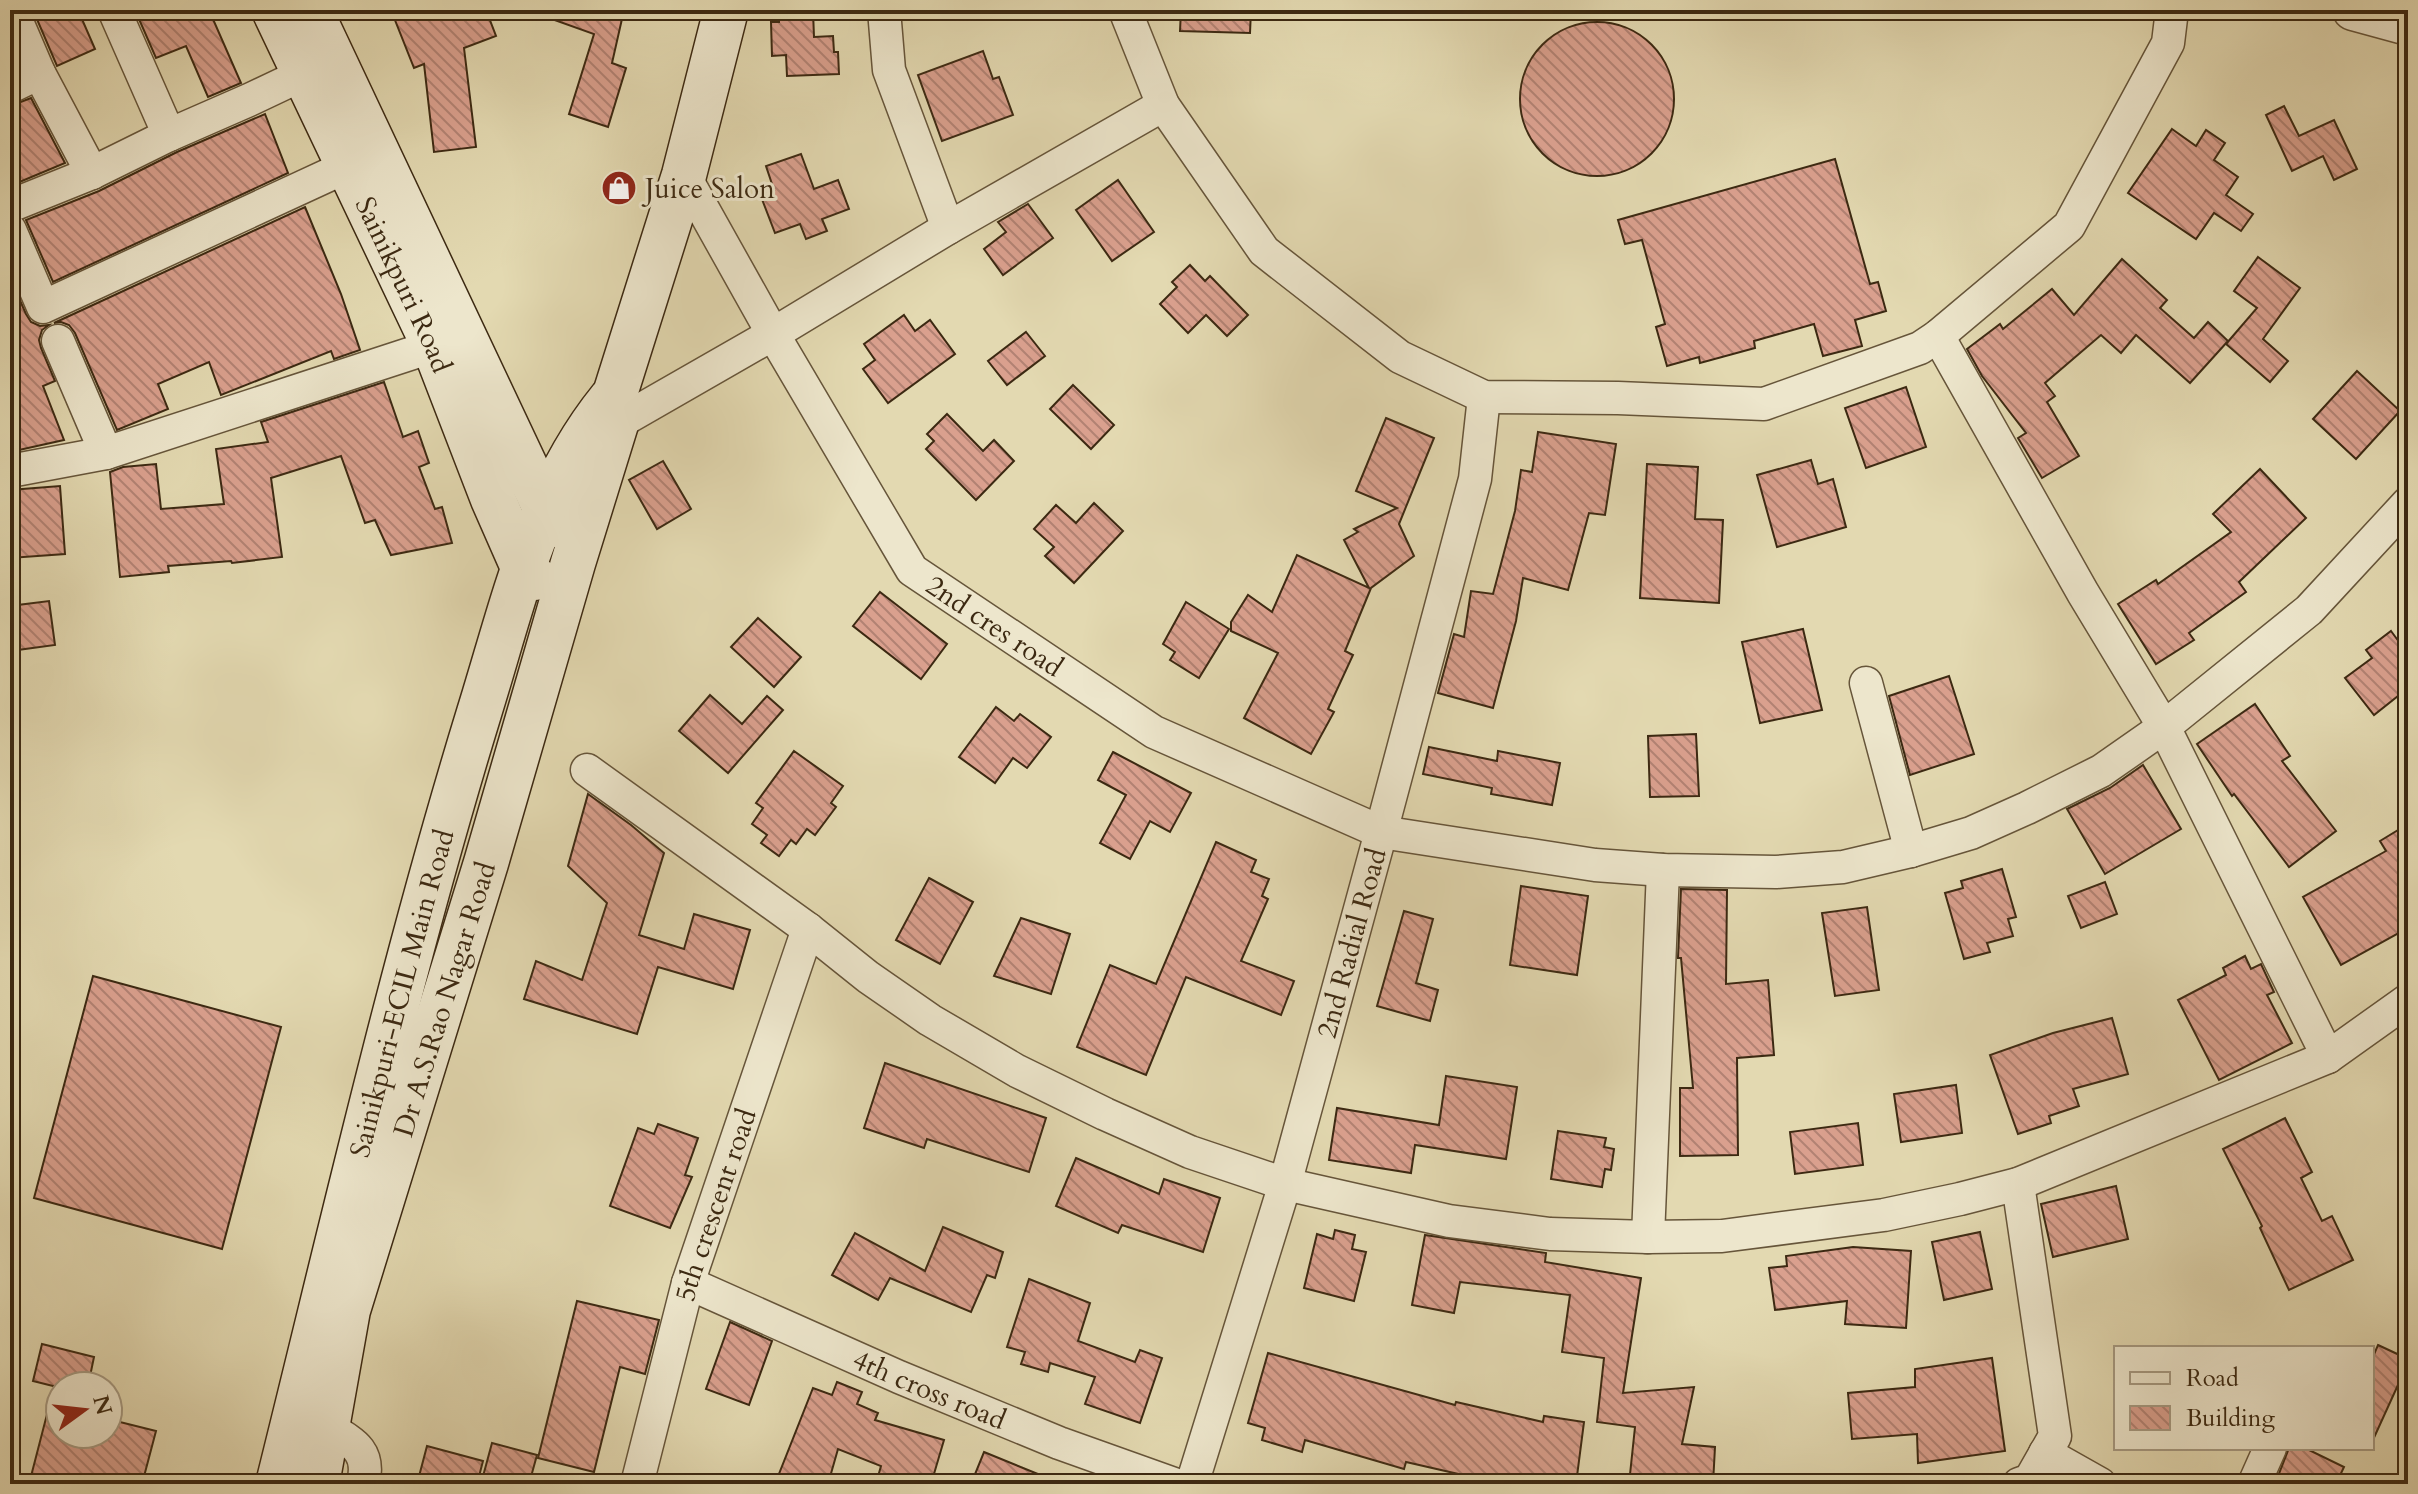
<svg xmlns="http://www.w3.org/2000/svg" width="2418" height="1494" font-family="Cardo,serif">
<defs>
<pattern id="building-back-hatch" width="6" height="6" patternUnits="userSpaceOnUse" patternTransform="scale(2)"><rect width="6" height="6" fill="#daa08e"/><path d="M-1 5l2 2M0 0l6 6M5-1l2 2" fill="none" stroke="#b28273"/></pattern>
</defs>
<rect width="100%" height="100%" fill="#e3d9b1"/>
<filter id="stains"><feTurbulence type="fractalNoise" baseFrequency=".0025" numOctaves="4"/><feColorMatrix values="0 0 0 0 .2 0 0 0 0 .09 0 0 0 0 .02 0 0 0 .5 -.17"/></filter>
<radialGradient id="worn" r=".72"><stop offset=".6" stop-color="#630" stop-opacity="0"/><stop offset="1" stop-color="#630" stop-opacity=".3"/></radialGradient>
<g fill="url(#building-back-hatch)" stroke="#3c2912" stroke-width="2">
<path d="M33,10h45l17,39 -38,17z"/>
<path d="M135,10h74l32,73 -33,14 -22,-51 -30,12z"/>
<path d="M391,10h95l10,26 -32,12 12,99 -42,5 -10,-88 -10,4z"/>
<path d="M535,10h89l-12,53 14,5 -18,59 -39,-13 25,-80 -59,-21z"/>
<path d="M1181,10h70l-1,23 -70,-2z"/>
<path d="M813,11l1,26 19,-1 1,16h4l1,22 -52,2 -1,-21 -14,1 -1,-34h8v-9z"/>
<circle cx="1597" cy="99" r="77"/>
<path d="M983,51l10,28 6,-2 14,38 -71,26 -24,-66z"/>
<path d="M31,98l34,65 -55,23v-80z"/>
<path d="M2284,106l15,30 35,-16 23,49 -23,11 -11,-24 -31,15 -26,-56z"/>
<path d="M265,114l23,59 -235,109 -27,-62 73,-29 78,-39z"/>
<path d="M2172,129l24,17 10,-16 19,13 -11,17 24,17 -12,18 27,19 -12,17 -27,-18 -18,26 -68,-46z"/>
<path d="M801,154l13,35 24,-9 11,29 -27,10 5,12 -21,8 -6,-15 -25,9 -15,-39 14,-4 -8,-24z"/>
<path d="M1835,159l35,125 8,-2 8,29 -31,9 7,26 -39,10 -9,-32 -60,17 1,7 -55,15 -1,-6 -32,9 -11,-39 9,-3 -23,-84 -17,4 -7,-24z"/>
<path d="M1118,180l36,52 -42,29 -36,-51z"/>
<path d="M1028,204l25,34 -50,37 -19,-26 22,-17 -8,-10z"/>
<path d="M305,207l36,87 19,56 -26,9 -3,-8 -110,44 -12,-33 -51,22 10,25 -51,21 -42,-97 -6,-8 -8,-3 -7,1z"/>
<path d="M2258,257l42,31 -37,51 25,22 -18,21 -44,-38 31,-36 -23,-17z"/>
<path d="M2122,259l45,41 -7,8 34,30 14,-16 20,19 -38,42 -54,-48 -15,18 -20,-18 -56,48 10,13 -8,6 32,54 -37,22 -24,-40 8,-5 -44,-57 -15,-27 33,-25 3,5 49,-40 22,26z"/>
<path d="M1190,265l15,16 5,-5 38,39 -21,21 -21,-21 -18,18 -28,-29 17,-17 -5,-5z"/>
<path d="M10,278l16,36 5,8 9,4 9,-1 -7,5 -3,10 2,8 14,33 -12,5 21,54 -54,12z"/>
<path d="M904,315l11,16 15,-11 25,34 -67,49 -25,-34 12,-9 -11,-16z"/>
<path d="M1026,332l19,24 -38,29 -19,-24z"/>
<path d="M2357,371l43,40 -44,48 -43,-40z"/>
<path d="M384,382l19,55 15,-6 11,32 -10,4 16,42 7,-2 10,36 -61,12 -16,-35 -10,3 -24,-67 -70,22 11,79 -50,6 -1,-2 -63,5 1,6 -49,5 -10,-105 13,-5 33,-3 5,45 63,-5 -8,-55 52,-7 -7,-20z"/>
<path d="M1073,385l41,40 -23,24 -41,-40z"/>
<path d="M1906,387l20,60 -60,21 -21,-60z"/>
<path d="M947,414l36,37 11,-11 20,21 -38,39 -50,-51 8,-8 -7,-7z"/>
<path d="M1386,418l48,20 -35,86 15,32 -43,32 -26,63 8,4 -25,54 6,3 -23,42 -67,-36 34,-65 -47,-22v-9l17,-27 24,17 25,-57 72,33 -25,-48 14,-8 -4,-3 43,-21 -41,-17z"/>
<path d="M1538,432l78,12 -11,71 -16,-2 -21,77 -45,-12 -7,43 -23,87 -55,-15 16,-59 10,3 7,-46 22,3 22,-83 6,-41 11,2z"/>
<path d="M1811,460l7,24 15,-5 13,48 -69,20 -20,-72z"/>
<path d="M663,461l28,48 -34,20 -28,-49z"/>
<path d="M1647,464l51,3 -3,52 28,1 -4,83 -79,-5z"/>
<path d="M2260,469l46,49 -67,64 7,10 -57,41 5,7 -38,24 -38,-60 38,-24 2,4 73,-52 -18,-18z"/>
<path d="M60,486l5,68 -55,4v-68z"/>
<path d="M1094,503l29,28 -49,52 -29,-27 9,-9 -20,-18 22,-24 20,18z"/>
<path d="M880,592l67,52 -26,35 -68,-53z"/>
<path d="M49,601l6,44 -45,6v-45z"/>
<path d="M1186,602l43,27 -30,49 -29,-18 5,-8 -12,-8z"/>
<path d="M758,618l43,39 -27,30 -43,-40z"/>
<path d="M1803,629l19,81 -62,13 -18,-81z"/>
<path d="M2391,631l17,23v34l-34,27 -29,-37 27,-20 -6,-8z"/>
<path d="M1949,676l25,78 -64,21 -21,-79z"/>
<path d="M710,695l32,29 25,-28 16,14 -55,63 -49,-42z"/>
<path d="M2255,704l35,52 -8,5 54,70 -47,36 -55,-73 -2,2 -35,-52z"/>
<path d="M996,707l18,14 6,-7 31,23 -24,31 -14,-10 -18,25 -36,-26z"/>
<path d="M1696,734l3,62 -49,1 -2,-61z"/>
<path d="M1429,747l68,14 1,-10 62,12 -8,42 -61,-11 1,-6 -69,-14z"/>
<path d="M794,751l49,35 -12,17 5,4 -21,28 -8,-6 -11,15 -5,-4 -12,16 -18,-13 6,-8 -15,-11 11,-16 -7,-5z"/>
<path d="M1113,752l78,41 -21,39 -20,-11 -20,38 -30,-16 26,-48 -28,-15z"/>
<path d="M2143,765l38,64 -76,45 -38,-65 43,-21z"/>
<path d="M588,794l43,31 33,28 -25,82 45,14 10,-35 56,16 -17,59 -75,-22 -21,67 -113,-35 12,-38 46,19 25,-77 -39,-37z"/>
<path d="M2408,824v104l-67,37 -38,-68 83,-46 -6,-10z"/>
<path d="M1216,842l40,18 -5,12 18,7 -7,17 6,3 -27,62 53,20 -13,34 -95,-38 -40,98 -69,-28 33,-82 46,19z"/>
<path d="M2002,869l14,48 -8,2 5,17 -26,7 3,9 -26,7 -19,-66 18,-5 -2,-7z"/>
<path d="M929,878l44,24 -33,62 -44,-24z"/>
<path d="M2105,882l12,32 -36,14 -13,-32z"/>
<path d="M1521,886l67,10 -11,79 -67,-10z"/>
<path d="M1681,889l46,1 -1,94 42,-4 6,75 -37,3 1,97 -58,1v-68h13l-12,-130h-3z"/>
<path d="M1867,907l12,83 -44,6 -13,-83z"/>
<path d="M1404,911l29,8 -17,64 22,7 -8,31 -53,-15z"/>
<path d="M1021,918l49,16 -19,60 -57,-18z"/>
<path d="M2245,956l6,13 10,-5 13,28 -7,3 25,48 -73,37 -41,-80 48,-25 -3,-7z"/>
<path d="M93,976l188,51 -59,222 -188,-51z"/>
<path d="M2112,1018l16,56 -55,15 6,17 -30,10 2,7 -33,11 -28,-79 63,-22z"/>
<path d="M885,1063l161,55 -17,54 -102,-33 -3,9 -60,-20z"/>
<path d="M1446,1076l71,11 -11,72 -91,-14 -4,28 -82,-13 8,-52 102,17z"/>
<path d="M1956,1085l6,48 -61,9 -7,-48z"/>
<path d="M2285,1118l27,54 -11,6 21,43 10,-5 21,44 -64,30 -29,-62 2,-2 -39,-77z"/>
<path d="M1858,1123l5,42 -68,9 -5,-42z"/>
<path d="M658,1124l40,14 -13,37 7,2 -22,51 -60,-22 28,-78 16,6z"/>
<path d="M1558,1131l48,7 -2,9 10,2 -3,21 -6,-1 -3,18 -51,-8z"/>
<path d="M1076,1158l83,36 5,-15 56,19 -17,54 -81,-27 -4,8 -62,-27z"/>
<path d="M2116,1186l12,53 -75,18 -12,-53z"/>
<path d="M943,1227l60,25 -8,26 -8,-3 -16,37 -81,-34 -12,22 -46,-25 23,-42 70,38z"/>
<path d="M1335,1230l20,5 -3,14 14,3 -12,49 -50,-13 13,-54 16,5z"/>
<path d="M1980,1232l12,57 -48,11 -12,-58z"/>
<path d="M1425,1235l121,18 -1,9 96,16 -18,115 71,-6 -12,57 33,3 -2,37h-84l6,-57 -38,-5 7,-64 -42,-6 8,-57 -110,-13 -6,31 -42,-8z"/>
<path d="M1853,1247l58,4 -5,77 -61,-4 2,-23 -72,9 -6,-42 18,-2 -1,-10z"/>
<path d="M1029,1279l61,24 -12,38 57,21 5,-12 22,8 -22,65 -55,-19 10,-27 -45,-14 -2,9 -27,-8 4,-12 -18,-5z"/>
<path d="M577,1301l82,19 -14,54 -25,-7 -26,105 -56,-14z"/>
<path d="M730,1322l42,19 -23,64 -43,-16z"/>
<path d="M42,1344l52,13 -6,29h-35l-20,-5z"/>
<path d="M2378,1345l30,14v4l-36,79v-83z"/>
<path d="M1268,1353l187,52 1,-3 87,20 1,-6 40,6 -8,62h-74l-96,-22 -2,7 -99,-29 -3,12 -40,-12 3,-12 -17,-5z"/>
<path d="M1992,1358l13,93 -87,12 -1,-29 -65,5 -4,-46 67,-6v-18z"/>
<path d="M837,1382l25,10 -5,12 21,9 -3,7 69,20 -13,44h-40l-14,-4 4,-14 -43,-17 -10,35h-53l38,-96 19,7z"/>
<path d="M53,1391l7,1v42h48v-15l48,12 -14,53h-113z"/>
<path d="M492,1443l45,12 -8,29h-30l-17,-4z"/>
<path d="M427,1446l56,15 -6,23h-60z"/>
<path d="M2289,1448h16l39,19 -8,17h-61z"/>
<path d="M984,1452l76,31v1h-89z"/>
</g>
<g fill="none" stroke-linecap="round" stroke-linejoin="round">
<defs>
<g id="minor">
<path d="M12,10l27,63 53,100"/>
<path d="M114,10l55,125"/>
<path d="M884,10l5,60 59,158"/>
<path d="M1125,10l38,95 101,146 136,106 84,40 134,1 146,6 156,-56 18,-12 131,-110 99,-183 4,-33"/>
<path d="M10,87l29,-14"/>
<path id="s1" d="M684,175l89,159 139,236 242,162 227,100 214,33 68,5 113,2 67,-5 68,-16 60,-18 56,-25 74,-37 63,-44 145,-117 99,-107"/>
<path d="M10,206l82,-33 77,-38 80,-35 57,-27"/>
<path d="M10,230l33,77 305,-141"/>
<path d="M1938,336l145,257 81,134 164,330"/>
<path d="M58,341l48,112"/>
<path d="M597,423l19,1 157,-90 175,-106 215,-123"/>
<path d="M10,471l96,-18 328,-107"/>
<path d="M1866,683l45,168"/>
<path d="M587,770l221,159 60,48 62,43 87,51 88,43 85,38 95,32 164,37 101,13 98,3 74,-1 162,-21 76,-16 58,-15 310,-127 80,-57"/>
<path d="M2018,1184l37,252 -25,44 -11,4"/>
<path d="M1648,1237l15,-367"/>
<path id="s2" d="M688,1283l211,94 160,66 115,41"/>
<path d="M328,1428c26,15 43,23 35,56"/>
<path d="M2045,1453l55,31"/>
<path id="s3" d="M637,1484l51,-201 120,-354"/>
<path id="s4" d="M1192,1484l93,-300 96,-352 94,-353 9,-82"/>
<path d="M2254,1484l16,-36"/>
</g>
<path id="tertiary" d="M2353,10l55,15"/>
<g id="secondary">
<path id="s5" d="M274,10l160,336 59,153 29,66 12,13"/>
<path d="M310,10l243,515"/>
<path id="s6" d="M278,1484c64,-257 123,-517 201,-771 34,-109 58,-223 132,-314"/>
<path id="s7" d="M317,1484l31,-174 138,-447 87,-300 43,-139 -1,-30 69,-219 42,-165"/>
</g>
</defs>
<use href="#minor" stroke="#66553a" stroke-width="35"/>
<use href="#tertiary" stroke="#66553a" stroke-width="43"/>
<use href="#secondary" stroke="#3c2912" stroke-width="47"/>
<use href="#minor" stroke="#ede6cc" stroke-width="32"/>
<use href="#tertiary" stroke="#ede6cc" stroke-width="40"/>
<use href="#secondary" stroke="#ede6cc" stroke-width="44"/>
</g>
<defs>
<symbol id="shop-disc" viewBox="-11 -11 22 22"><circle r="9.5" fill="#8f2418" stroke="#ede6cc"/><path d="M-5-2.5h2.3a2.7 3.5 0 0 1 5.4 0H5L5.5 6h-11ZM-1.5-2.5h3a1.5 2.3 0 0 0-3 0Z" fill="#fff"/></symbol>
</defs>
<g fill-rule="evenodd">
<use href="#shop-disc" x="599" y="168" width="40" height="40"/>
</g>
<g text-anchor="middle" stroke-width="6" stroke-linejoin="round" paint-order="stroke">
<g font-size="28" fill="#3c2912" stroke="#ede6cc" text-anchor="start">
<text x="645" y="198">Juice Salon</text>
</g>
<g font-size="28" fill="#3c2912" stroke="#ede6cc">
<text dy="10" stroke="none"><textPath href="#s5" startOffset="304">Sainikpuri Road</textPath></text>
<text dy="10" stroke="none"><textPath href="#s1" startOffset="556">2nd cres road</textPath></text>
<text dy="10" stroke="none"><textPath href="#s4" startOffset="564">2nd Radial Road</textPath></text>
<text dy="10" stroke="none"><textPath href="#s6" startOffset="506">Sainikpuri-ECIL Main Road</textPath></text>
<text dy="10" stroke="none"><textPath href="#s7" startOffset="502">Dr A.S.Rao Nagar Road</textPath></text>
<text dy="10" stroke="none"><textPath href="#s3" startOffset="290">5th crescent road</textPath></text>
<text dy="10" stroke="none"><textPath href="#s2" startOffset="264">4th cross road</textPath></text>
</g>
</g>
<rect width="2418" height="1494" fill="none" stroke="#e3d9b1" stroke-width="40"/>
<rect x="12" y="12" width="2394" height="1470" fill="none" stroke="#3c2912" stroke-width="4"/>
<rect x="20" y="20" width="2378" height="1454" fill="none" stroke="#3c2912" stroke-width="2"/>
<rect x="2114" y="1346" width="260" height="104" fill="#ede6cc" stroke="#a69a82" stroke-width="2"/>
<rect x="2130" y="1372" width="40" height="12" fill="#ede6cc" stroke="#a69a82" stroke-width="2"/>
<text x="2186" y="1386" font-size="24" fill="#3c2912">Road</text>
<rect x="2130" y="1406" width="40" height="24" fill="url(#building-back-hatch)" stroke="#a69a82" stroke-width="2"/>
<text x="2186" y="1426" font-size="24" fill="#3c2912">Building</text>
<g transform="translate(84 1410) rotate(75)"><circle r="38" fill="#ede6cc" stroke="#a69a82" stroke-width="2"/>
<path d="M0-6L14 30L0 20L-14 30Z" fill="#8f2418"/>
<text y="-12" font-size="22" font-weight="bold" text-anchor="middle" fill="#3c2912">N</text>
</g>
<rect width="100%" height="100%" filter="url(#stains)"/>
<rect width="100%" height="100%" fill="url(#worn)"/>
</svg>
